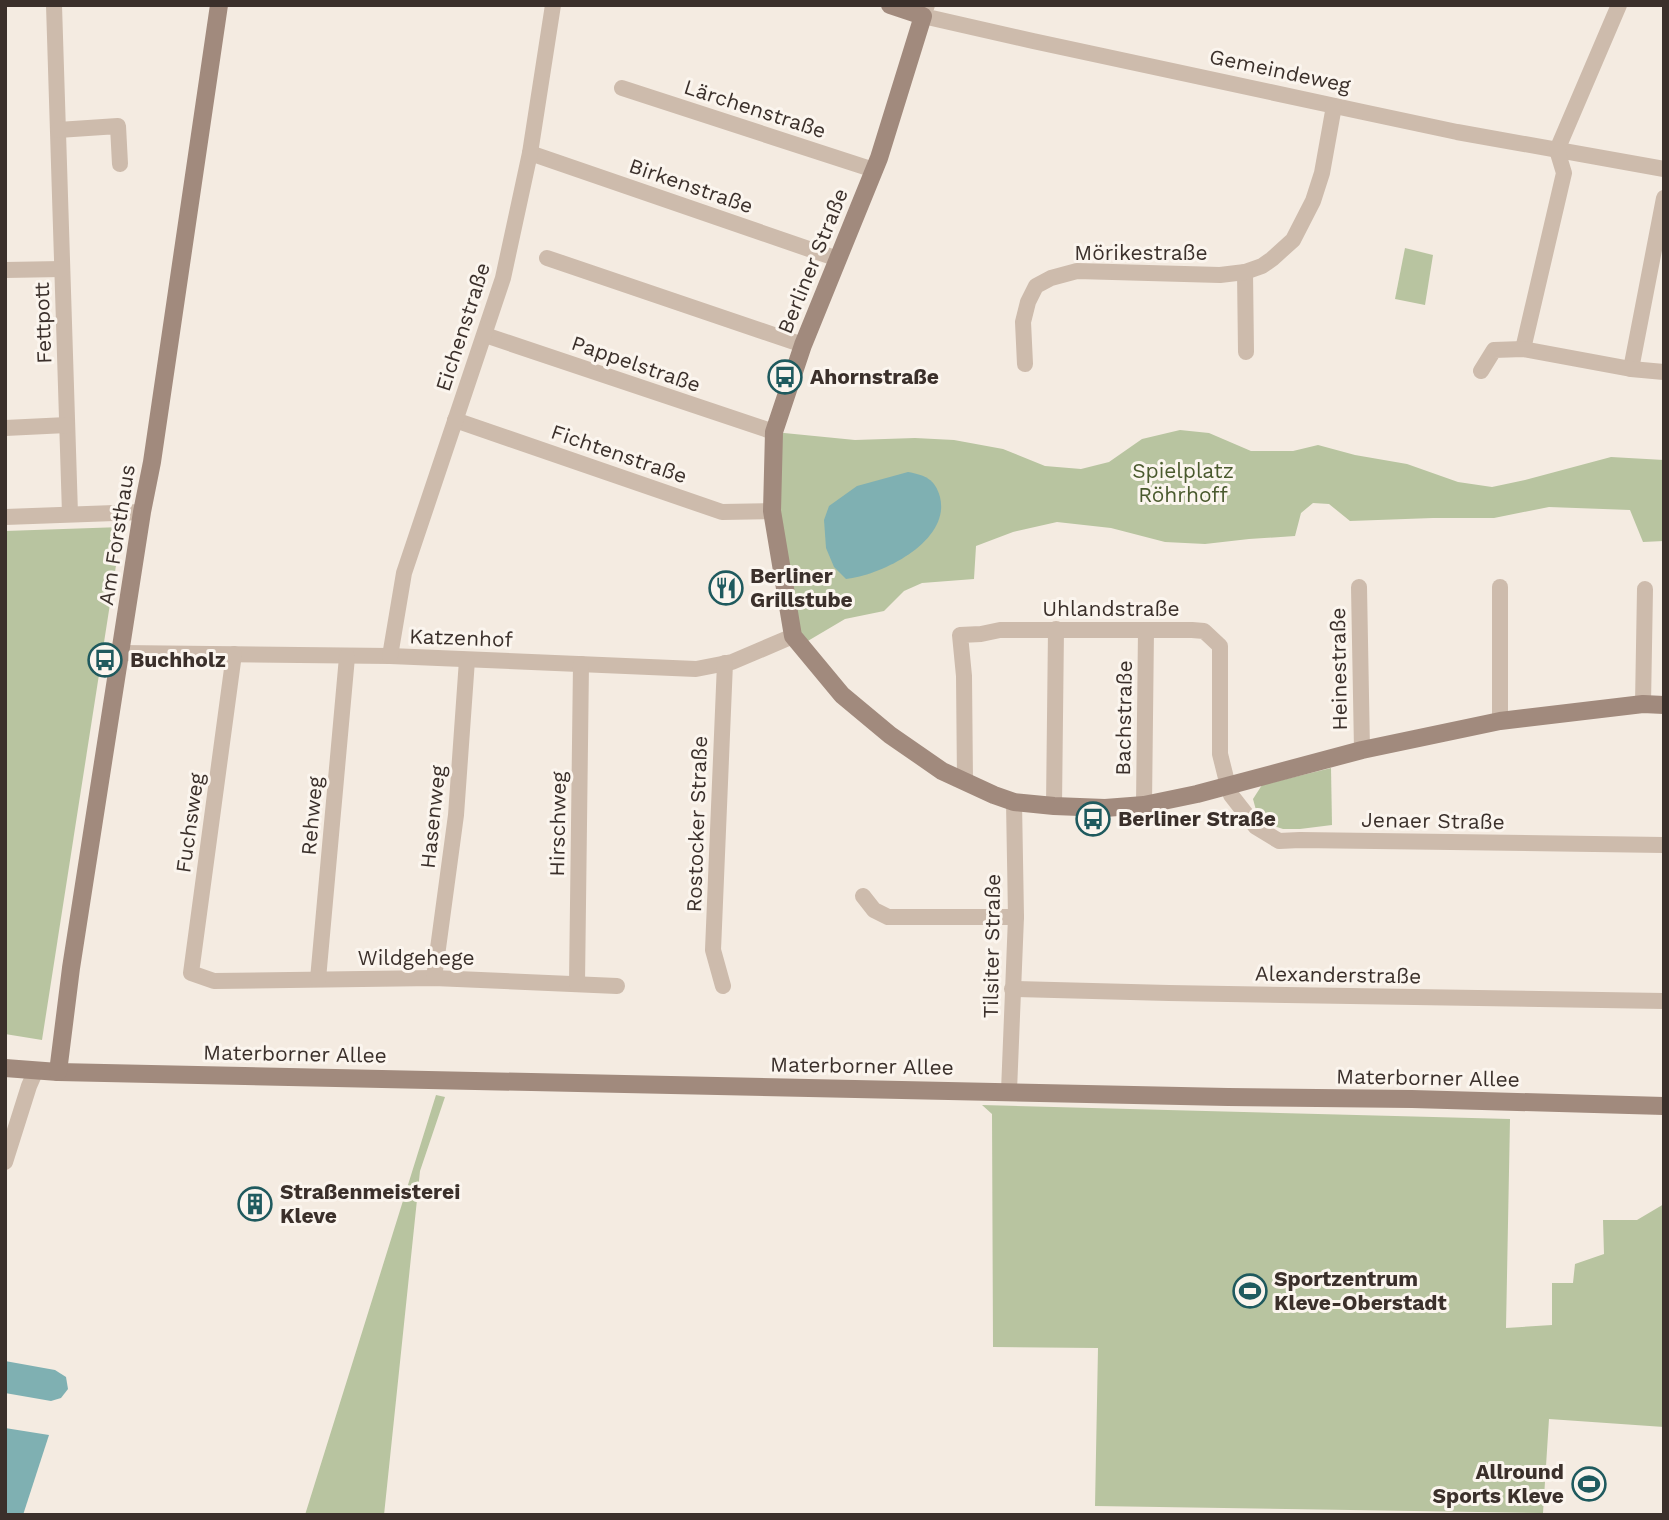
<svg xmlns="http://www.w3.org/2000/svg" width="1669" height="1520" font-family="'Work Sans',sans-serif">
<rect width="100%" height="100%" fill="#f4ebe1"/>
<g fill="#b8c4a0">
<path d="M1405,248l28,7 -8,50 -30,-6z"/>
<path d="M1180,430l29,3 42,18h42l25,-6 37,10 52,9 51,18 34,5 33,-7 86,-23 53,3v81l-21,1 -13,-32 -81,-3 -55,11h-61l-83,3 -21,-17 -16,-1 -12,10 -6,23 -46,3 -44,5 -40,-2 -54,-14 -54,-6 -44,10 -37,14 -2,33 -52,4 -18,8 -20,20 -39,8 -44,26 -29,-134 2,-79 81,8 60,-2 39,2 49,9 42,17 36,3 28,-7 33,-23z"/>
<path d="M122,527l-80,513 -37,-6v-503z"/>
<path d="M1331,768l1,57 -32,4h-17l-24,-8 -6,-22 9,-14z"/>
<path d="M436,1095l9,2 -25,74 -36,344h-79z"/>
<path d="M982,1105l528,14 -4,209 46,-3v-42h21l2,-19 29,-10 -1,-34h34l27,-16v223l-115,-8 -6,94 -448,-7 3,-158 -105,-1 -1,-233z"/>
</g>
<g fill="#7fb0b2">
<path d="M908,472c17,3 27,7 32,25 11,44 -58,78 -94,82l-12,-12 -8,-19 -2,-28 5,-14 28,-20z"/>
<path d="M5,1361l50,9 11,7 2,12 -7,9 -10,3 -46,-8z"/>
<path d="M5,1428l44,7 -26,80h-18z"/>
</g>
<g fill="none" stroke-linecap="round" stroke-linejoin="round">
<g stroke="#cdbbac" stroke-width="16">
<path d="M54,5l16,509"/>
<path d="M927,5l-4,11 110,25 330,71 94,20 207,37"/>
<path d="M622,88l252,82"/>
<path d="M58,130l60,-4 2,38"/>
<path d="M530,153l308,106"/>
<path d="M547,258l256,87"/>
<path d="M5,270l57,-1"/>
<path d="M1245,272l1,80"/>
<path d="M485,335l289,97"/>
<path d="M1523,349l41,-176 -7,-23 62,-145"/>
<path d="M1025,364l-2,-42 5,-20 8,-16 15,-8 26,-7 143,4 25,-3 17,-6 10,-7 21,-19 20,-39 9,-28 12,-67"/>
<path d="M1631,369l33,-171"/>
<path d="M1481,371l13,-21 29,-1 108,20 33,3"/>
<path d="M455,420l267,92 50,-1"/>
<path d="M5,428l62,-3"/>
<path d="M5,517l137,-5"/>
<path d="M1359,587l3,163"/>
<path d="M1500,587v134"/>
<path d="M121,653l269,3 306,13 36,-7 61,-26"/>
<path d="M234,654l-43,319 23,8 220,-3 183,8"/>
<path d="M390,656l14,-83 99,-295 27,-125 23,-148"/>
<path d="M1643,704l2,-115"/>
<path d="M965,781l-1,-105 -4,-41 21,-1 19,-4h192l12,1 16,15v108l8,32 3,9 25,32 23,14 21,-1 364,5"/>
<path d="M1144,805l2,-175"/>
<path d="M1054,806l2,-177"/>
<path d="M863,896l11,14 14,7h128"/>
<path d="M434,978l22,-163 11,-155"/>
<path d="M318,979l29,-322"/>
<path d="M577,984l4,-320"/>
<path d="M723,986l-10,-36 12,-287"/>
<path d="M1012,989l157,4 495,8"/>
<path d="M1009,1091l7,-174 -2,-115"/>
<path d="M5,1162l24,-76 7,-16"/>
</g>
<g stroke="#a18a7d" stroke-width="18">
<path d="M890,5l33,11 -44,142 -76,187 -29,87 -2,79 21,125 49,59 48,40 52,36 52,24 20,7 40,4 51,2 39,-3 53,-11 165,-44 138,-29 143,-17 21,1"/>
<path d="M5,1068l53,4 1170,25 184,2 252,7"/>
<path d="M58,1072l13,-104 71,-456 10,-50 67,-457"/>
</g>
</g>
<defs>
<symbol id="bus-ring" viewBox="-11 -11 22 22"><circle r="9.5" fill="#fbf5ee" stroke="#1f5a5e" stroke-width="1.5"/><path d="M-5-6H5V4H4V6H2V4H-2V6H-4V4H-5ZM-3.5-4V0h7V-4ZM-3.5 1.2v1.5H-2V1.2ZM2 1.2v1.5H3.5V1.2Z" fill="#1f5a5e"/></symbol>
<symbol id="restaurant-ring" viewBox="-11 -11 22 22"><circle r="9.5" fill="#fbf5ee" stroke="#1f5a5e" stroke-width="1.5"/><path d="M-5-6h1v4h1v-4h1v4h1v-4h1v5L-1.5 .5V6h-2V.5L-5-1ZM5-6V6H3V1.5H1.5Q1.5-4 5-6Z" fill="#1f5a5e"/></symbol>
<symbol id="building-ring" viewBox="-11 -11 22 22"><circle r="9.5" fill="#fbf5ee" stroke="#1f5a5e" stroke-width="1.5"/><path d="M-4-6H4V6H1V3H-1V6H-4ZM-2.5-4.3h1.7v1.8h-1.7ZM.8-4.3h1.7v1.8H.8ZM-2.5-1h1.7V.8h-1.7ZM.8-1h1.7V.8H.8Z" fill="#1f5a5e"/></symbol>
<symbol id="stadium-ring" viewBox="-11 -11 22 22"><circle r="9.5" fill="#fbf5ee" stroke="#1f5a5e" stroke-width="1.5"/><path d="M0-5a6.5 5 0 1 0 0 10a6.5 5 0 1 0 0-10ZM-3.5-1.8h7v3.6h-7Z" fill="#1f5a5e"/></symbol>
</defs>
<g fill-rule="evenodd">
<use href="#bus-ring" x="766" y="358" width="38" height="38"/>
<use href="#restaurant-ring" x="707" y="569" width="38" height="38"/>
<use href="#bus-ring" x="86" y="641" width="38" height="38"/>
<use href="#bus-ring" x="1074" y="800" width="38" height="38"/>
<use href="#building-ring" x="236" y="1185" width="38" height="38"/>
<use href="#stadium-ring" x="1231" y="1272" width="38" height="38"/>
<use href="#stadium-ring" x="1570" y="1465" width="38" height="38"/>
</g>
<g text-anchor="middle" stroke-width="6" stroke-linejoin="round" paint-order="stroke">
<g font-size="21" fill="#3b302b" stroke="#fbf5ee">
<text transform="translate(1280 71) rotate(12)" y="7">Gemeindeweg</text>
<text transform="translate(755 109) rotate(18)" y="7">Lärchenstraße</text>
<text transform="translate(691 186) rotate(19)" y="7">Birkenstraße</text>
<text x="1141" y="260">Mörikestraße</text>
<text transform="translate(813 261) rotate(-68)" y="7">Berliner Straße</text>
<text transform="translate(43 323) rotate(-92)" y="7">Fettpott</text>
<text transform="translate(463 327) rotate(-72)" y="7">Eichenstraße</text>
<text transform="translate(636 364) rotate(19)" y="7">Pappelstraße</text>
<text transform="translate(619 454) rotate(19)" y="7">Fichtenstraße</text>
<text transform="translate(117 535) rotate(-81)" y="7">Am Forsthaus</text>
<text x="1111" y="616">Uhlandstraße</text>
<text transform="translate(461 638) rotate(2)" y="7">Katzenhof</text>
<text transform="translate(1339 669) rotate(-91)" y="7">Heinestraße</text>
<text transform="translate(1124 718) rotate(-89)" y="7">Bachstraße</text>
<text transform="translate(312 816) rotate(-85)" y="7">Rehweg</text>
<text transform="translate(433 817) rotate(-84)" y="7">Hasenweg</text>
<text transform="translate(1433 821) rotate(1)" y="7">Jenaer Straße</text>
<text transform="translate(190 823) rotate(-82)" y="7">Fuchsweg</text>
<text transform="translate(558 824) rotate(-89)" y="7">Hirschweg</text>
<text transform="translate(697 824) rotate(-88)" y="7">Rostocker Straße</text>
<text transform="translate(992 946) rotate(-89)" y="7">Tilsiter Straße</text>
<text x="416" y="965">Wildgehege</text>
<text transform="translate(1338 975) rotate(1)" y="7">Alexanderstraße</text>
<text transform="translate(295 1054) rotate(1)" y="7">Materborner Allee</text>
<text transform="translate(862 1066) rotate(1)" y="7">Materborner Allee</text>
<text transform="translate(1428 1078) rotate(1)" y="7">Materborner Allee</text>
</g>
<g font-size="21" font-weight="bold" fill="#3b302b" stroke="#fbf5ee" text-anchor="start">
<text x="810" y="384">Ahornstraße</text>
<text x="750" y="583">Berliner<tspan x="750" dy="24">Grillstube</tspan></text>
<text x="130" y="667">Buchholz</text>
<text x="1118" y="826">Berliner Straße</text>
<text x="280" y="1199">Straßenmeisterei<tspan x="280" dy="24">Kleve</tspan></text>
<text x="1274" y="1286">Sportzentrum<tspan x="1274" dy="24">Kleve-Oberstadt</tspan></text>
<text x="1564" y="1479" text-anchor="end">Allround<tspan x="1564" dy="24">Sports Kleve</tspan></text>
</g>
<g font-size="21" fill="#4a5a2e" stroke="#fbf5ee">
<text x="1183" y="478">Spielplatz<tspan x="1183" dy="24">Röhrhoff</tspan></text>
</g>
</g>
<rect width="1669" height="1520" fill="none" stroke="#3b302b" stroke-width="14"/>
</svg>
